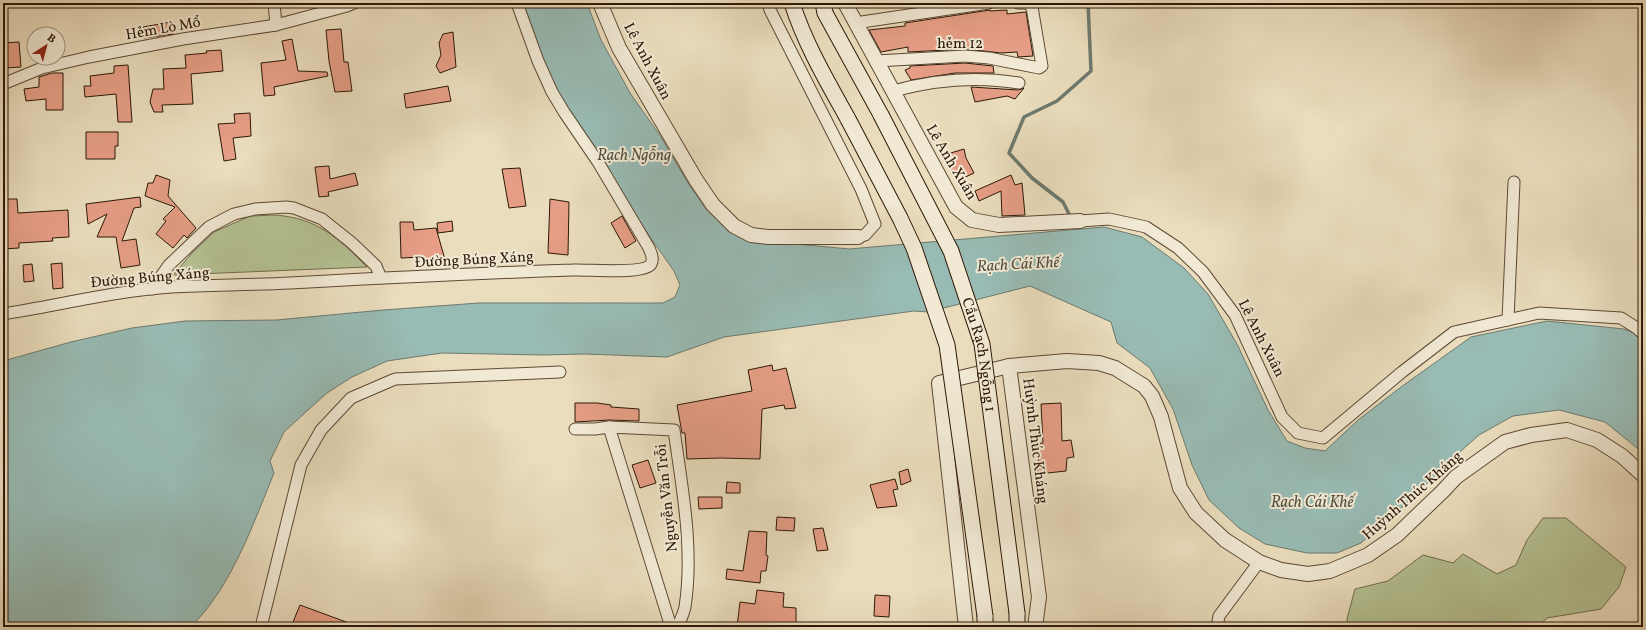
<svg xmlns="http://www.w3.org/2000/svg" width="1646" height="630" font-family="Vollkorn,serif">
<rect width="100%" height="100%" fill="#eaddbd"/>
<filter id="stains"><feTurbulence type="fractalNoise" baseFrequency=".005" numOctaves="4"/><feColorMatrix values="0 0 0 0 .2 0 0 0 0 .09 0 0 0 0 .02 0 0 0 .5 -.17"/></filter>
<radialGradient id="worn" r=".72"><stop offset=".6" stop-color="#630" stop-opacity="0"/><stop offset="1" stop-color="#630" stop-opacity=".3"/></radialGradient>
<g fill="#b5c293" stroke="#706d4c">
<path d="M250,216c11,0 23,-2 34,0 38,5 58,26 83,51l-194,8 19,-22 22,-21z"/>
<path d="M1543,518h23l60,49 -7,20 -18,22 -54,9 -10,9h-189l-1,-8 8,-30 33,-8 35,-26 30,8 10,-9 34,20 19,-9 11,-25z"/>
</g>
<path fill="#98bbb4" stroke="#6d7a6e" d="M522,3h65l14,37 29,53 31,44 27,46 18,26 23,20 25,11 95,9 255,-22 38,10 42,31 24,26 30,52 30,64 19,31 18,7 20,3 33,-31 43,-33 70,-50 76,-16 77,8 19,7v117l-38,-31 -46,-12 -46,6 -34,19 -27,24 -44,43 -47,41 -24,10h-30l-42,-9 -26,-16 -30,-28 -17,-35 -19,-56 -23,-41 -33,-25 -6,-21 -81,-36 -102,26 -14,-1 -190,26 -57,20 -82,-3 -44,1 -99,-2 -55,8 -35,16 -25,16 -19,17 -24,22 -14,29 4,12c-18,44 -36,95 -65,133 -5,7 -12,14 -18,21h-188v-266l68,-19 61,-14 53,-7 92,-1 106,-10 96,-7h184l12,-6 5,-12 -6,-14 -26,-37 -88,-136 -24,-52z"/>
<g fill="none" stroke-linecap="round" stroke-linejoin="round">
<path stroke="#6d7a6e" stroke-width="3.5" d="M1071,218l-8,-16 -31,-24 -23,-25 15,-36 33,-16 34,-30 -3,-68"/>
</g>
<g fill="#e69e86" stroke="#2c1806">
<path d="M990,10v1l17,-1v4l19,-2 7,44 -15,1 -1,-5 -16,1 -35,-4 -58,3v-5l-27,5 -12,-22 36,-4v-3z"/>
<path d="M171,22l2,12 -29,4 -1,-11z"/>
<path d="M341,29l3,33h4l4,29 -17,1 -6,-31 -3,-31z"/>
<path d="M453,32l3,35 -16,6 -4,-7 5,-11 -2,-12 4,-9z"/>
<path d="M292,39l6,32 29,1 1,4 -54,11 1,8 -11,1 -3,-33 25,-3 -4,-19z"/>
<path d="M19,42l2,25 -16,1 -2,-25z"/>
<path d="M221,50l2,21 -32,3 2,30 -31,1 1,7h-9l-4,-10 3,-13h11l-1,-20 23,-1 -1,-13 22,-2 -1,-2z"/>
<path d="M965,63l28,3 1,7h-39l-44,7 -6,-10 5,-2v-2z"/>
<path d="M128,65l4,57h-14l-2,-28 -31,3 -1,-11h7l-1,-10 24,-3v-7z"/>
<path d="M52,73h11v37h-17v-11l-20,2 -2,-12 15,-2v-10z"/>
<path d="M448,86l3,15 -45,7 -2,-14z"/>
<path d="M971,87l47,3 6,-2 -9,11 -8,-3 -32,6z"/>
<path d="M250,113l1,23 -18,2 3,21 -12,2 -6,-37 17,-1 -1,-9z"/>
<path d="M86,132h32v14h-3v13h-29z"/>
<path d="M964,149l2,9 8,15 -17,8 -13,-26z"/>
<path d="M329,166l1,13 25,-6 3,12 -30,7 1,4 -10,1 -4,-30z"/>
<path d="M520,168l6,38 -17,2 -7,-39z"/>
<path d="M156,175l14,5 -2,16 28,32 -9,10 -3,-3 -11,13 -17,-14 10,-13 -3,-2 12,-12 -30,-11 3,-13h5z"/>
<path d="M1011,175l4,10 7,-2 3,32 -23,1 -1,-25 -22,10 -4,-10z"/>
<path d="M140,197l1,10 -7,1 -12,33 14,-2 4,26 -19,3 -5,-31h-19l10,-23 -19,10 -2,-20z"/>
<path d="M3,199h14l1,14 50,-3 1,27 -17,1 1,3 -34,2v5l-16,1z"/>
<path d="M550,199l19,3 -1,53 -20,-2z"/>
<path d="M622,216l14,25 -11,7 -14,-25z"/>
<path d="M452,221l1,10 -15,2 -1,-10z"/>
<path d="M400,222h13l1,8 22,-2 10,35 -25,1v-7l-20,1z"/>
<path d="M62,263l1,25 -10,1 -2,-25z"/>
<path d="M32,264l2,17 -10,1 -1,-17z"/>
<path d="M772,365l1,6 13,-3 10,40 -11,1 -1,-4 -22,4 -2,50 -40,-1 -33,1 -2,-26h-3l-5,-28 75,-14 -4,-21z"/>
<path d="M575,403h22l14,2v2l28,2v12l-30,-1 -34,2z"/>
<path d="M1061,403l1,38 9,-1 3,17 -7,1 -1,13 -28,3 -1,-10h2l-3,-20 7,-1 -2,-39z"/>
<path d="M648,460l8,23 -16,5 -8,-23z"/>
<path d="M908,469l3,12 -10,4 -2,-13z"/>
<path d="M895,479l3,10 -5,1 4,16 -20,2 -7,-23z"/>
<path d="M727,482l13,1v10h-14z"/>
<path d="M698,497h24v11l-23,1z"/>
<path d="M777,517l18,1 -1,13 -18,-1z"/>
<path d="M823,528l5,22 -11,1 -4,-22z"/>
<path d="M749,531l18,1 -1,23 2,1 -2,15h-5l-1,12 -34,-4 1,-10 16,2z"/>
<path d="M757,590l27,3 -1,14 13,1v19h-59l3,-25 15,2z"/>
<path d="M875,595l15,1 -1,21 -15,-1z"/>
<path d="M300,605l57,21v1h-66z"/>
</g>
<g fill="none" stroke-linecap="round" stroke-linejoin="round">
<defs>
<g id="minor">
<path d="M274,3l2,22"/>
<path d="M768,3l2,7 91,179 14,35 -10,11 -7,2"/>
<path d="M855,23l134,-20"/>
<path d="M876,61l89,-5 24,2 50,10 3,-2 -10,-59 -5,-4h-9"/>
<path d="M3,84l39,-16 47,-11 94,-18 93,-14 71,-19 7,-3"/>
<path d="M893,91c40,-11 84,-15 126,-8"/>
<path d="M1080,221l29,-2 37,8 32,21 25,24 32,43 47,102 16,16 25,5 79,-66 52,-40 85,-19 82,5 22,14"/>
<path d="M152,289l17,-24 40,-38 25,-13 21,-5 31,-2 8,1 28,11 30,24 24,23 5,12"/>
<path d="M3,314c57,-9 112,-23 169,-27 39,-2 79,-2 118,-4 94,-5 188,-10 282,-13 15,-1 72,5 79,-6 3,-5 0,-11 -2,-16l-51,-86 -34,-50 -12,-20 -14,-31 -21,-58"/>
<path d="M1508,320l6,-138"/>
<path d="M575,429h20l14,-2"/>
<path d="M261,627l40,-162 20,-35 30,-32 44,-19 165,-7"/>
<path d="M671,627l-62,-200 65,3c8,58 20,118 11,177 -1,6 -5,13 -7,20"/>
<path d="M1217,627l2,-11 40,-54"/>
</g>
<g id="tertiary">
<path d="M600,3l19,45 77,132 17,25 21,21 17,9 17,2h90"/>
<path d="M845,3l111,204 16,13 27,5 81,-4"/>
<path d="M1641,330l2,-2"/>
<path d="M1009,366l30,231 -4,30"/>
<path d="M966,627l-27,-244 70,-17 58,-5 32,2 16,5 29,18 8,10 9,21 19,71 16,25 29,27 34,22 22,8 27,4 22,-3 38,-16 29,-20 46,-44 13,-14 49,-35 26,-7 36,-5 30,10 25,16 21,19"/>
</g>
<g id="secondary">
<path d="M792,3c13,41 35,78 56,116"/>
<path d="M823,3l2,10 56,102"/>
<path d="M1017,613v14"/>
<path d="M985,616v11"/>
</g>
</defs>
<use href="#minor" stroke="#5c4934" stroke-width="13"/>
<use href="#tertiary" stroke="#5c4934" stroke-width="16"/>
<use href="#secondary" stroke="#2c1806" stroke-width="17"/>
<use href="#minor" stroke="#f1e9d4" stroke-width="11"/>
<use href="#tertiary" stroke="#f1e9d4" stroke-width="14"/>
<use href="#secondary" stroke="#f1e9d4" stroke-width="15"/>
<defs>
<g id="secondary-bridge">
<path id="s1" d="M881,115l70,136 31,93 35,269"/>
<path d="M848,119l52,99 14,30 33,97 38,271"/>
</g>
</defs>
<use href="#secondary-bridge" stroke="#2c1806" stroke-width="17" stroke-linecap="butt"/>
<use href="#secondary-bridge" stroke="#f1e9d4" stroke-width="15"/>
</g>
<g text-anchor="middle" stroke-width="4" stroke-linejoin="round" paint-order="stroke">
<g font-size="15" fill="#2c1806" stroke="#f1e9d4">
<text transform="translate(163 28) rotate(-10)" y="5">Hẻm Lò Mổ</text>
<text x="960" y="48">hẻm 12</text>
<text transform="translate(648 61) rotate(62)" y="5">Lê Anh Xuân</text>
<text transform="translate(952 162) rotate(59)" y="5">Lê Anh Xuân</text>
<text transform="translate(474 259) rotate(-3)" y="5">Đường Búng Xáng</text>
<text transform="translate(150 277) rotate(-5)" y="5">Đường Búng Xáng</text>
<text transform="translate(1262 338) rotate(63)" y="5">Lê Anh Xuân</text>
<text dy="5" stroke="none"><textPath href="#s1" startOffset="261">Cầu Rạch Ngỗng 1</textPath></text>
<text transform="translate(1036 441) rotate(83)" y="5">Huỳnh Thúc Kháng</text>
<text transform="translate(1412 495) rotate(-41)" y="5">Huỳnh Thúc Kháng</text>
<text transform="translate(666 498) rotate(-96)" y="5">Nguyễn Văn Trỗi</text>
</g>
<g font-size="16" font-style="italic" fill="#525143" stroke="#f1e9d4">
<text x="634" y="160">Rạch Ngỗng</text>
<text transform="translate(1018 263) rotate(-3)" y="6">Rạch Cái Khế</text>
<text x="1312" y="507">Rạch Cái Khế</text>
</g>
</g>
<rect width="1646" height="630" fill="none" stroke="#eaddbd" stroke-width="16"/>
<rect x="4" y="4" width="1638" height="622" fill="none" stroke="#2c1806" stroke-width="2"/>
<rect x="8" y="8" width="1630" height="614" fill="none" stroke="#2c1806"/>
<g transform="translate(46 46) rotate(36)"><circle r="19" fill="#f1e9d4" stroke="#a29582"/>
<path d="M0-3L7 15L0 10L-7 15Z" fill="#8f2418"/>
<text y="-6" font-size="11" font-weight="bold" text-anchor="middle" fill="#2c1806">B</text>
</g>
<rect width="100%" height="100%" filter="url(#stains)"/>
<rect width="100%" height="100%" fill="url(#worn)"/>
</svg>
